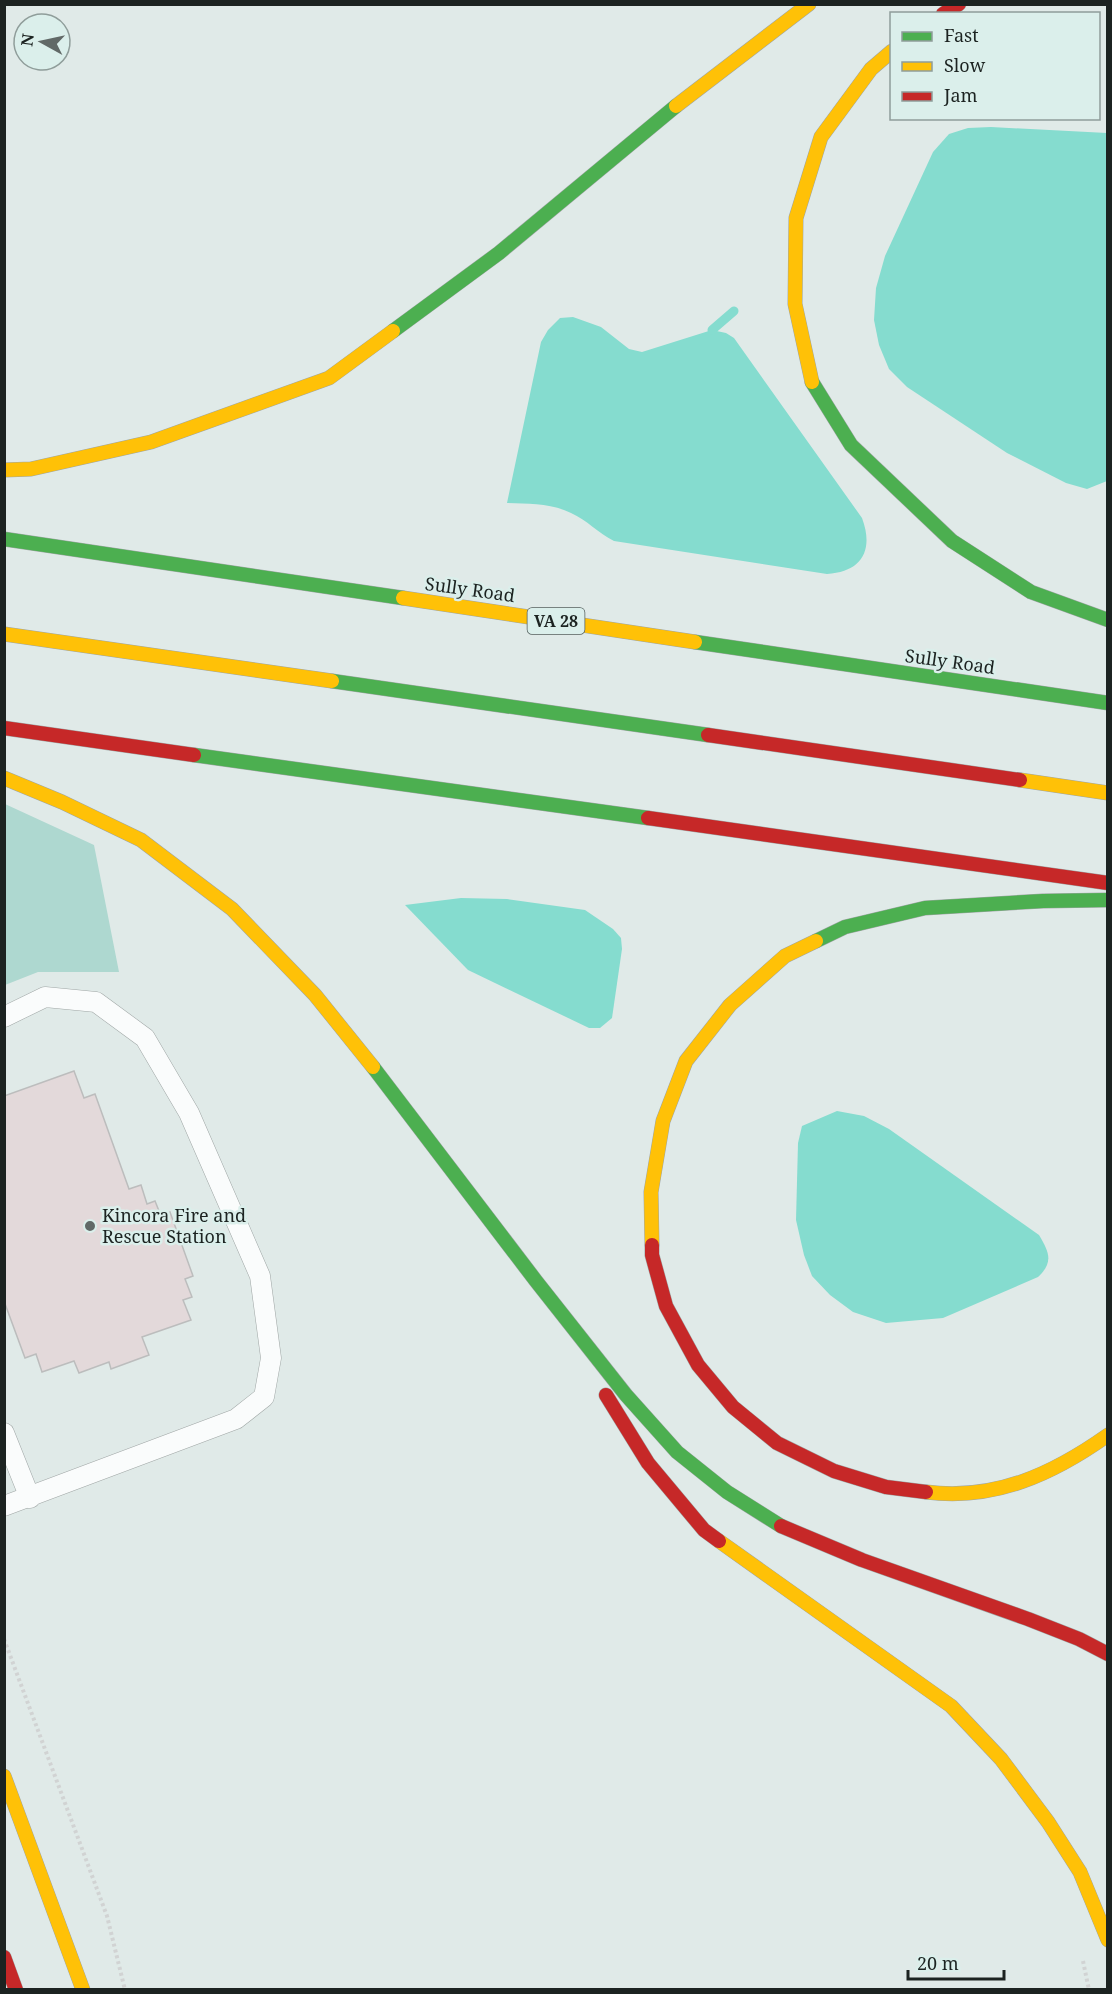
<svg xmlns="http://www.w3.org/2000/svg" width="1112" height="1994" font-family="'Noto Serif',serif">
<rect width="100%" height="100%" fill="#e0eae8"/>
<path fill="#aed8d0" d="M5,804l89,41 25,127h-81l-33,13z"/>
<g fill="#85dccf">
<path d="M991,127l116,6v348l-20,8 -21,-6 -59,-30 -100,-66 -18,-18 -10,-24 -5,-25 2,-32 9,-32 48,-104 16,-18 19,-6z"/>
<path d="M573,317l28,10 28,22 13,3 70,-22 14,3 8,5 128,180c12,32 0,54 -35,56l-213,-33c-16,-8 -27,-21 -43,-28 -20,-10 -42,-9 -64,-10l34,-161 7,-12 12,-12z"/>
<path d="M461,898l46,1 78,11 28,19 8,9 1,11 -10,69 -12,10h-11l-121,-58 -63,-65z"/>
<path d="M837,1111l27,5 25,13 150,106c10,17 15,27 -1,42l-95,41 -57,5 -33,-11 -23,-17 -18,-19 -8,-21 -8,-35 2,-77 4,-17z"/>
</g>
<g fill="none" stroke-linecap="round" stroke-linejoin="round">
<path stroke="#85dccf" stroke-width="9" d="M712,330l22,-19"/>
</g>
<path fill="#e3d9da" stroke="#bcbdbd" stroke-width="1.5" d="M74,1071l10,27 11,-4 34,95 12,-4 6,19 8,-3 6,15 9,-4 23,64 -8,3 7,18 -9,3 8,20 -49,17 7,18 -38,14 -2,-7 -30,11 -5,-12 -32,11 -6,-18 -11,4 -21,-57v-205z"/>
<g fill="none" stroke-linecap="round" stroke-linejoin="round">
<defs>
<g id="lane">
<path d="M4,1017l41,-20 51,5 49,36 44,75 71,163 11,82 -7,39 -28,22 -232,87"/>
<path d="M4,1433l26,65"/>
</g>
<g id="fast">
<path d="M393,331l106,-78 177,-147"/>
<path d="M812,382l39,63 101,96 79,51 77,28"/>
<path d="M4,539l399,59"/>
<path d="M695,642l413,61"/>
<path d="M332,681l376,54"/>
<path d="M194,755l454,63"/>
<path d="M816,941l29,-14 80,-19 118,-7 65,-1"/>
<path d="M373,1067l163,214 90,114 51,57 50,40 54,34"/>
</g>
<g id="slow">
<path d="M676,106l133,-102"/>
<path d="M812,382l-17,-78 1,-86 25,-81 50,-68 21,-18"/>
<path d="M4,470l27,-1 120,-27 178,-64 64,-47"/>
<path d="M403,598l292,44"/>
<path d="M4,634l328,47"/>
<path d="M4,778l58,24 79,38 91,69 83,86 58,72"/>
<path d="M1020,780l88,13"/>
<path d="M652,1245l-1,-53 12,-71 23,-60 44,-56 55,-49 31,-15"/>
<path d="M926,1492c69,9 127,-18 182,-57"/>
<path d="M719,1541l232,165 50,53 47,63 32,50 28,68"/>
<path d="M4,1776l79,214"/>
</g>
<g id="jam">
<path d="M943,14l16,-10"/>
<path d="M4,728l190,27"/>
<path d="M708,735l312,45"/>
<path d="M648,818l460,65"/>
<path d="M652,1245v10l14,51 32,59 35,42 44,36 57,28 52,16 40,5"/>
<path d="M606,1395l42,68 56,67 15,11"/>
<path d="M781,1526l81,34 166,59 51,20 29,15"/>
<path d="M4,1957l12,33"/>
</g>
</defs>
<use href="#lane" stroke="#9fa6a5" stroke-width="21"/>
<use href="#fast" stroke="#9fa6a5" stroke-width="15"/>
<use href="#slow" stroke="#9fa6a5" stroke-width="15"/>
<use href="#jam" stroke="#9fa6a5" stroke-width="15"/>
<g stroke="#d1d3d3" stroke-width="4" stroke-dasharray="3 3" stroke-linecap="butt">
<path d="M4,1639l103,277 18,74"/>
<path d="M1083,1961l6,29"/>
</g>
<use href="#lane" stroke="#fafcfc" stroke-width="20"/>
<use href="#fast" stroke="#4caf50" stroke-width="14"/>
<use href="#slow" stroke="#ffc107" stroke-width="14"/>
<use href="#jam" stroke="#c62828" stroke-width="14"/>
</g>
<circle fill="#616967" stroke="#dbefeb" stroke-width="2" cx="90" cy="1226" r="6"/>
<g text-anchor="middle" stroke-width="5" stroke-linejoin="round" paint-order="stroke">
<rect fill="#dbefeb" stroke="#55605e" stroke-width="1.5" x="527.5" y="608" width="57" height="26" rx="4.5"/>
<g font-size="16" font-weight="bold" fill="#1c2321">
<text x="556" y="627">VA 28</text>
</g>
<g font-size="18" fill="#1c2321" stroke="#dbefeb">
<text transform="translate(470 590) rotate(8)" y="6">Sully Road</text>
<text transform="translate(950 662) rotate(8)" y="6">Sully Road</text>
</g>
<g font-size="18" fill="#1c2321" stroke="#dbefeb" text-anchor="start">
<text x="102" y="1222">Kincora Fire and<tspan x="102" dy="21">Rescue Station</tspan></text>
</g>
</g>
<rect width="1112" height="1994" fill="none" stroke="#1c2321" stroke-width="12"/>
<rect x="890" y="12" width="210" height="108" fill="#dbefeb" stroke="#8f9d9a" stroke-width="1.5"/>
<rect x="902" y="32" width="30" height="9" fill="#4caf50" stroke="#8f9d9a" stroke-width="1.5"/>
<text x="944" y="42" font-size="18" fill="#1c2321">Fast</text>
<rect x="902" y="62" width="30" height="9" fill="#ffc107" stroke="#8f9d9a" stroke-width="1.5"/>
<text x="944" y="72" font-size="18" fill="#1c2321">Slow</text>
<rect x="902" y="92" width="30" height="9" fill="#c62828" stroke="#8f9d9a" stroke-width="1.5"/>
<text x="944" y="102" font-size="18" fill="#1c2321">Jam</text>
<g transform="translate(42 42) rotate(278)"><circle r="28" fill="#dbefeb" stroke="#8f9d9a" stroke-width="1.5"/>
<path d="M0-4.5L10 22L0 15L-10 22Z" fill="#616967"/>
<text y="-9" font-size="16" font-weight="bold" text-anchor="middle" fill="#1c2321">N</text>
</g>
<path d="M908 1970v9h96v-9" fill="none" stroke="#1c2321" stroke-width="3"/>
<text x="917" y="1970" font-size="18" fill="#1c2321" stroke="#dbefeb" stroke-width="4.5" paint-order="stroke">20 m</text>
</svg>
